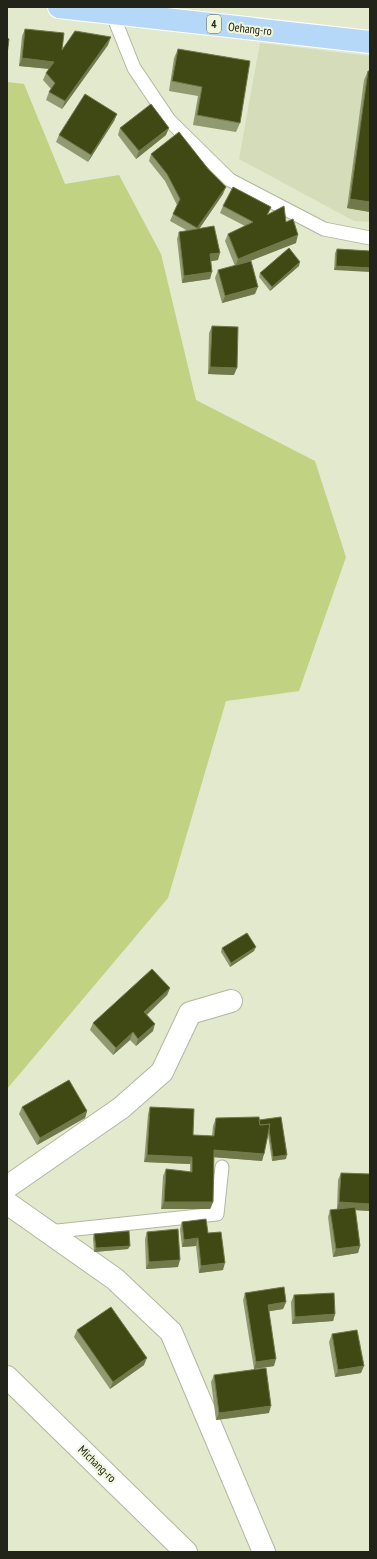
<svg xmlns="http://www.w3.org/2000/svg" width="377" height="1559" font-family="'PT Sans Narrow',sans-serif">
<rect width="100%" height="100%" fill="#e2e9cd"/>
<path fill="#d4dcb9" d="M260,43l110,13v166l-16,-1 -115,-62z"/>
<path fill="#c1d282" d="M7,82l17,2 41,100 54,-9 42,79 35,146 119,61 31,96 -47,134 -73,10 -58,197 -161,191z"/>
<g fill="none" stroke-linecap="round" stroke-linejoin="round">
<defs>
<g id="service">
<path d="M112,13l22,55 35,52 61,60 94,49 46,9"/>
<path d="M48,1232l169,-18 5,-47"/>
</g>
<g id="minor">
<path d="M7,1187l114,-79 41,-36 28,-59 41,-12"/>
<path d="M7,1203l108,76 56,53 93,220"/>
<path d="M7,1377l179,175"/>
</g>
<path id="primary" d="M59,7l311,35"/>
</defs>
<use href="#service" stroke="#b1b79d" stroke-width="15"/>
<use href="#minor" stroke="#b1b79d" stroke-width="24"/>
<use href="#primary" stroke="#fff" stroke-width="24"/>
<use href="#service" stroke="#fff" stroke-width="13"/>
<use href="#minor" stroke="#fff" stroke-width="22"/>
<use href="#primary" stroke="#b6d8f8" stroke-width="22"/>
</g>
<g fill="#919970">
<path d="M25,29l37,21 46,-5 -46,64 -16,-9 3,-8 2,-3 -8,-9 3,-7 3,-4 -30,-3 3,-30z"/>
<path d="M178,49l62,74 -4,9 -43,-7 5,-29 -29,-5 5,-33z"/>
<path d="M368,71l2,141 -23,-4 17,-128z"/>
<path d="M117,114l-3,7 -26,41 -32,-20 3,-7z"/>
<path d="M120,128l46,7 -30,24 -18,-24z"/>
<path d="M151,154l72,40 -24,35 19,31 -7,1 -1,18 -28,4 -5,-44 2,-7 9,-1 -18,-10 7,-16 -12,-24 -16,-20z"/>
<path d="M223,206l48,1 -3,7 18,8 10,21 -50,19 9,32 -33,9 -7,-25 3,-8 17,-4 -10,-25 3,-7 17,-8 -25,-13z"/>
<path d="M337,249l33,2 -36,19 1,-17z"/>
<path d="M299,266l-29,25 -11,-14 1,-4z"/>
<path d="M212,326l22,49 -26,-1 1,-41z"/>
<path d="M222,948l32,3 -24,16 -9,-15z"/>
<path d="M170,988l-3,7 -20,20 6,16 -17,15 -6,-6 -17,15 -23,-25 3,-7z"/>
<path d="M22,1107l65,4 -2,7 -48,27 -18,-31z"/>
<path d="M150,1107l43,28 19,1 1,-10 3,-8 43,2 22,-3 5,42 -14,2 -4,-26 -6,26 -48,-4 -1,45 -3,7h-49l2,-33 3,-7 24,3v-8l-46,-2 4,-48z"/>
<path d="M341,1173l29,1v37l-15,-1 5,36 -2,7 -25,4 -5,-40 2,-7 7,-1 1,-29z"/>
<path d="M182,1222l26,11 15,37 -24,3 -3,-27 -14,1 -2,-18z"/>
<path d="M147,1232l31,35 -32,2 -1,-30z"/>
<path d="M94,1234l34,15 -34,3 -1,-14z"/>
<path d="M245,1293l41,9 -3,7 -14,2 5,55 -20,3 -11,-69z"/>
<path d="M294,1295l41,19 -2,7 -41,3 -1,-22z"/>
<path d="M77,1330l67,35 -34,24 -36,-52z"/>
<path d="M332,1334l29,39 -26,4 -6,-35z"/>
<path d="M214,1375l55,38 -53,7 -5,-38z"/>
</g>
<g fill="#71794b">
<path d="M111,37l-3,8 -46,64 3,-8z"/>
<path d="M22,58l32,4 -3,7 -32,-3z"/>
<path d="M117,114l-3,7 -26,41 3,-7z"/>
<path d="M169,128l-3,7 -30,24 3,-8z"/>
<path d="M226,187l-3,7 -28,41 2,-7z"/>
<path d="M350,199l20,3v10l-23,-4z"/>
<path d="M298,235l-2,8 -61,24 3,-8z"/>
<path d="M220,253l-2,7 -11,2 3,-8z"/>
<path d="M300,262l-1,4 -29,25 2,-4z"/>
<path d="M336,266l34,2v4l-36,-2z"/>
<path d="M212,272l-2,7 -28,4 2,-7z"/>
<path d="M258,287l-3,7 -33,9 3,-7z"/>
<path d="M210,367l27,1 -3,7 -26,-1z"/>
<path d="M256,947l-2,4 -24,16 1,-4z"/>
<path d="M170,988l-3,7 -25,24 2,-7z"/>
<path d="M155,1024l-2,7 -17,15 2,-7z"/>
<path d="M133,1032l-3,8 -17,15 3,-7z"/>
<path d="M87,1111l-2,7 -48,27 3,-7z"/>
<path d="M214,1150l50,4 -2,7 -51,-4z"/>
<path d="M147,1155l45,2 -2,7 -46,-2z"/>
<path d="M287,1155l-1,4 -14,2 1,-4z"/>
<path d="M164,1202h49l-3,7h-49z"/>
<path d="M339,1202l31,2v7l-33,-2z"/>
<path d="M198,1238l-2,8 -14,1 2,-7z"/>
<path d="M130,1246l-2,3 -34,3 2,-4z"/>
<path d="M360,1246l-2,7 -25,4 3,-8z"/>
<path d="M180,1260l-2,7 -32,2 3,-7z"/>
<path d="M225,1263l-2,7 -24,3 2,-7z"/>
<path d="M286,1302l-3,7 -18,3 3,-7z"/>
<path d="M335,1314l-2,7 -41,3 3,-7z"/>
<path d="M147,1358l-3,7 -34,24 3,-7z"/>
<path d="M276,1359l-2,7 -20,3 2,-7z"/>
<path d="M364,1366l-3,7 -26,4 3,-7z"/>
<path d="M271,1406l-2,7 -53,7 3,-7z"/>
</g>
<g fill="#404913" stroke="#71794b">
<path d="M25,29l39,4 -2,17 13,-19 36,6 -46,64 -16,-9 6,-9 -9,-10 8,-11 -32,-4z"/>
<path d="M7,38l2,1 -2,16z"/>
<path d="M178,49l72,12 -10,62 -43,-8 5,-28 -30,-6z"/>
<path d="M368,71h2v131l-20,-3z"/>
<path d="M85,94l32,20 -26,41 -32,-20z"/>
<path d="M151,104l18,24 -30,23 -19,-23z"/>
<path d="M179,132l30,38 17,17 -29,41 -24,-14 7,-15 -13,-25 -16,-20z"/>
<path d="M233,187l38,20 -4,8 17,-9 2,16 7,-3 5,16 -60,24 -10,-25 25,-12 -30,-16z"/>
<path d="M214,226l6,27 -10,1 2,18 -28,4 -5,-44z"/>
<path d="M289,248l11,14 -28,25 -12,-14z"/>
<path d="M337,249l33,2v17l-34,-2z"/>
<path d="M251,261l7,26 -33,9 -7,-26z"/>
<path d="M212,326l26,1 -1,41 -27,-1z"/>
<path d="M247,933l9,14 -25,16 -9,-15z"/>
<path d="M152,969l18,19 -26,24 11,12 -17,15 -5,-7 -17,16 -23,-25z"/>
<path d="M69,1080l18,31 -47,27 -18,-31z"/>
<path d="M150,1107l44,2 -1,26 21,1 2,-18 43,-1 1,8 10,-1 -6,30 -50,-4 -1,52h-49l2,-33 26,3v-15l-45,-2z"/>
<path d="M281,1117l6,38 -14,2 -4,-28 1,-5 -10,1 -1,-5z"/>
<path d="M341,1173l29,1v30l-31,-2z"/>
<path d="M355,1207l5,39 -24,3 -6,-39z"/>
<path d="M206,1219l2,14 13,-1 4,31 -24,3 -3,-28 -14,2 -2,-18z"/>
<path d="M178,1229l2,31 -31,2 -2,-30z"/>
<path d="M129,1231l1,15 -34,2 -2,-14z"/>
<path d="M284,1287l2,15 -18,3 8,54 -20,3 -11,-69z"/>
<path d="M334,1293l1,21 -40,3 -1,-22z"/>
<path d="M111,1307l36,51 -34,24 -36,-52z"/>
<path d="M357,1330l7,36 -26,4 -6,-36z"/>
<path d="M266,1368l5,38 -52,7 -5,-38z"/>
</g>
<g text-anchor="middle" stroke-width="4" stroke-linejoin="round" paint-order="stroke">
<rect fill="#eff6da" stroke="#606354" stroke-width="1" x="207" y="15" width="14" height="18" rx="3"/>
<g font-size="11" font-weight="bold" fill="#22241a">
<text x="214" y="28">4</text>
</g>
<g font-size="12" fill="#22241a" stroke="#eff6da">
<text transform="translate(250 29) rotate(6)" y="4">Oehang-ro</text>
<text transform="translate(97 1464) rotate(44)" y="4">Michang-ro</text>
</g>
</g>
<rect width="377" height="1559" fill="none" stroke="#22241a" stroke-width="16"/>
</svg>
